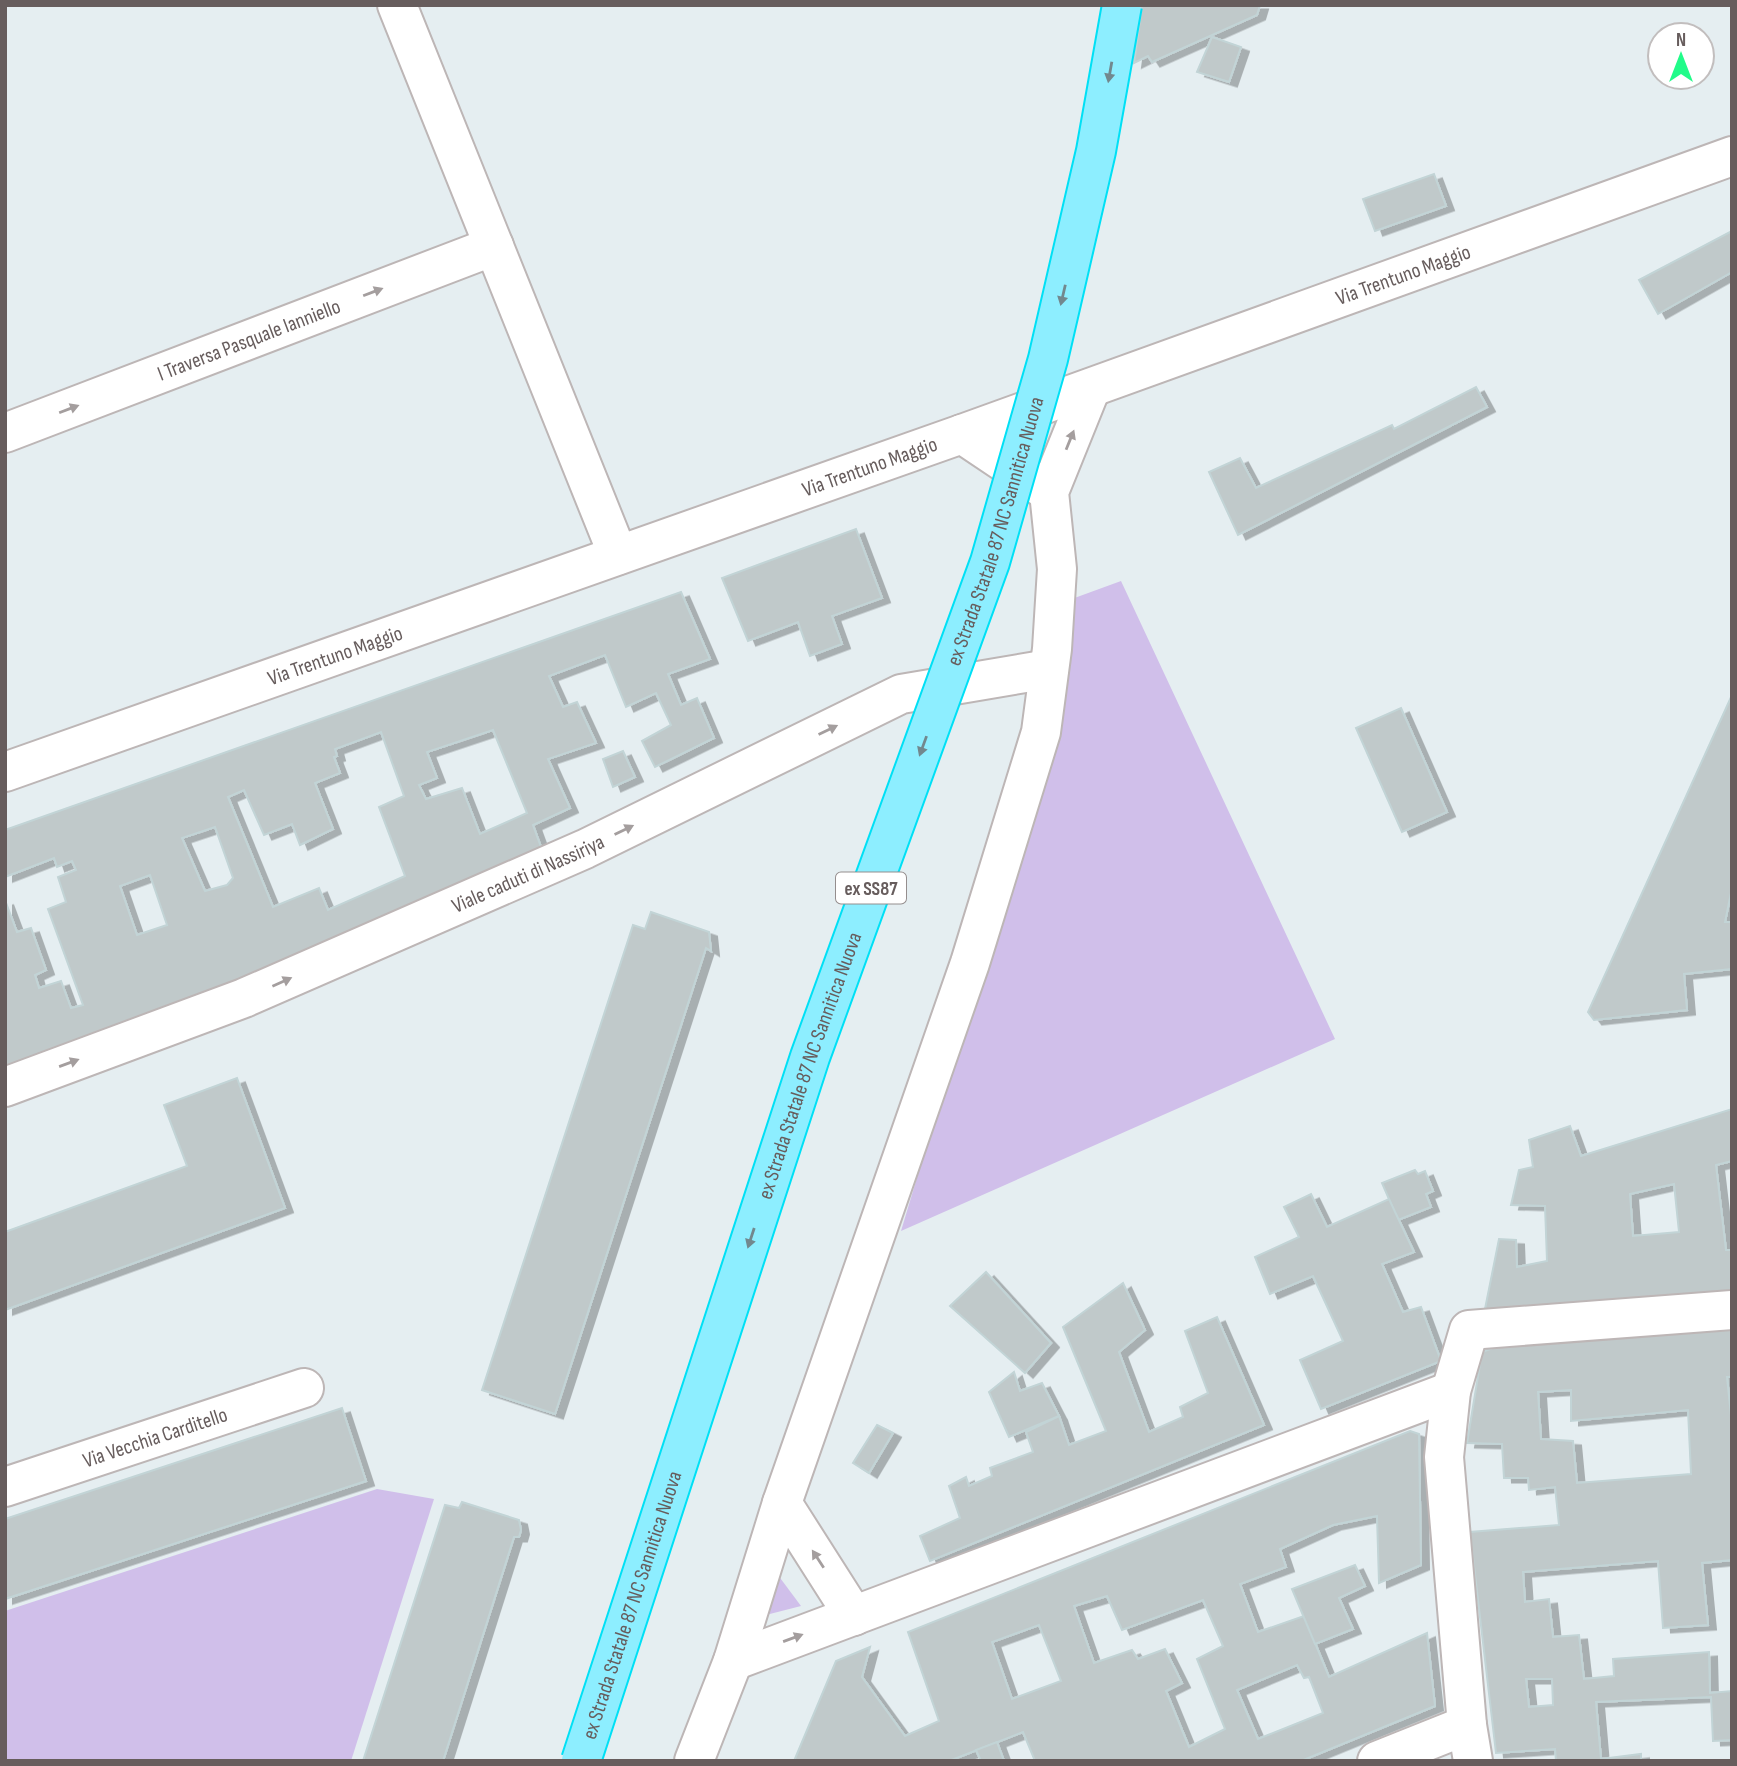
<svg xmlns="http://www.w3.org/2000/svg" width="1737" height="1766" font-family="'Sofia Sans Condensed',sans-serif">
<defs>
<filter id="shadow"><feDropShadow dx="8" dy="4.5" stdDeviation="0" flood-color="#0004"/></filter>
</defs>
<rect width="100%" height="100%" fill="#e5eef1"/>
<g fill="#d0bfea">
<path d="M1121,581l214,458 -434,192 153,-509 15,-122z"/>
<path d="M377,1489l57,10 -83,262h-346v-150z"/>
<path d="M766,1559l35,47 -55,14z"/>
</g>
<g fill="#c0c9ca" stroke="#c2d4d6" stroke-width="2" fill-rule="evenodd" filter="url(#shadow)">
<path d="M1142,5h118l-3,10 -105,47 -4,-6 -14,7z"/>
<path d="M1212,37l29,10 -12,35 -32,-10z"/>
<path d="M1434,174l12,32 -71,25 -12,-32z"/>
<path d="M1732,231v41l-74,42 -19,-34z"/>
<path d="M1476,387l11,20 -249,128 -29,-63 31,-14 16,30 136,-63 2,4z"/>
<path d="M856,529l26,69 -50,18 10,28 -32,12 -12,-34 -50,19 -26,-63z"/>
<path d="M681,592l29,67 -42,15 13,31 16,-7 17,40 -59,29 -13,-26 29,-16 -15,-32 -30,14 -21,-52 -56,21 14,31 14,-5 19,41 -48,16 22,49 -37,17 12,33 -540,216v-174l12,32 14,-4 15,42 -11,5 4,13 22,-7 10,27 12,-3 -35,-96 18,-7 -8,-25 18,-7 -4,-9 -15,6 -3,-9 -49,19v-47zM493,730l34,83 -47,21 -18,-46 -36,11 -7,-14 18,-7 -10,-26zM381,732l23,64 -25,11 26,69 -77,34 -9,-22 -46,19 -45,-110 16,-7 20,45 28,-11 8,21 33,-16 -18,-46 25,-10 -6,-16 3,-1 -2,-7zM215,827l18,51 -6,7 -22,6 -23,-53zM150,875l17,50 -30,10 -17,-49z"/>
<path d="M1732,695v193l-7,34h7v47l-48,5 3,36 -93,10 -6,-8z"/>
<path d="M1401,708l46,104 -45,20 -46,-104z"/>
<path d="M623,751l12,26 -22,10 -10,-28z"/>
<path d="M651,912l58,20 2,19 -5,-3 -151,466 -73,-24 151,-465 12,4z"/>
<path d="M237,1078l48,130 -280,102v-78l182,-66 -23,-61z"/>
<path d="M1732,1109v52l-16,4 10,85h6v45l-248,19 15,-75 17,1 1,27 30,-6 -2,-55 -34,-1 8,-35 14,-3 -4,-27 41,-14 11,30zM1674,1184l5,48 -46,4 -3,-42z"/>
<path d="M1415,1170l3,4 7,-3 8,20 -7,3 5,13 -33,13 -16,-37z"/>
<path d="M1311,1194l16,33 62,-28 25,53 -32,12 21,48 18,-5 20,54 -120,48 -21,-49 43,-19 -30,-65 -43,18 -15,-37 44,-20 -15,-30z"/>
<path d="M986,1272l65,71 -26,30 -75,-67z"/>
<path d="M1123,1283l22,47 -26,22 30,80 34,-15 -3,-10 28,-14 -23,-62 32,-14 47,108 -334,136 -10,-25 40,-18 -11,-32 17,-9 3,9 23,-10 -2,-8 43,-16 -7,-20 33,-16 10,29 37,-14 -43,-104z"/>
<path d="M1732,1330v47h-5l5,48v135l-30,3 6,62 -45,3 -5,-67 -135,11 2,30 24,-3 4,38 26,-2 5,44 30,-3 -1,-17 96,-7 1,41 22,-2v49l-19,1 -2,-44 -115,5 5,57 40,-5v7h-85l-1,-12 -59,4 -26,-221 89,-7 -4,-38 -26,3 -1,-12h-24l-2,-34 -35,-1 15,-91 24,-9zM1571,1390v31l117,-11 3,64 -114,9 -4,-42 -32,-2 -3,-47zM1526,1679h26l1,26 -24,2z"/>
<path d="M1014,1372l6,19 22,-8 17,33 -50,21 -20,-45z"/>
<path d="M342,1408l24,73 -361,118v-80z"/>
<path d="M877,1425l16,8 -24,40 -16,-10z"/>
<path d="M1410,1431l9,3 2,131 -42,18 -2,-67 -44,9 -53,24 6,18 -46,17 18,48 46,-16 25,61 98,-44 8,73 -134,55h-266l-12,-29 -74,29h-155l42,-100 34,-14 -8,30 43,59 34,-15 -31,-89zM1107,1596l15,34 81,-30 20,46 -26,13 28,70 -36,18 -23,-56 16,-8 -17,-34 -27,10 -6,-9 -38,13 -20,-57zM1039,1625l22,56 -49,18 -20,-57zM1297,1665l7,13 5,-1 14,36 -65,26 -21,-49z"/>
<path d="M462,1502l57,18 2,10 -2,7h-5l-71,224h-80l82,-256 14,3z"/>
<path d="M1355,1565l10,21 -26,12 14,31 -38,15 -23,-55z"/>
<path d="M997,1742l7,19h-23l-5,-11z"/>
</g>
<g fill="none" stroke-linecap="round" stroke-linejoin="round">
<defs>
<g id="minor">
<path d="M397,5l221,550"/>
<path id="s1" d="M5,433l489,-187"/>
<path d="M962,434l82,55"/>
<path id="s2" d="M5,772l957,-338 770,-278"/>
<path id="s3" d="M5,1087l239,-89 341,-149 316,-155 148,-25"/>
<path id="s4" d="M5,1487l299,-99"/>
<path d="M782,1503l72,113"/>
<path d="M733,1661l718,-270"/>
<path d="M694,1761l39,-100 49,-158 188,-540 71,-231 11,-83 5,-80 -8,-77 42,-104"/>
<path d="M1377,1761l90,-36"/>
<path d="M1473,1761l-6,-36 -23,-268 7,-66 18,-61 263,-20"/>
</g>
</defs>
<use href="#minor" stroke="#bdb6b6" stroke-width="42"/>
<use href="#minor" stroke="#fff" stroke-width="38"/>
<defs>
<g id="highway-bridge">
<path id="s5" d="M581,1761l229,-704 180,-495 58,-203 48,-208 26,-146"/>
</g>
</defs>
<use href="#highway-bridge" stroke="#00e0f5" stroke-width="42" stroke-linecap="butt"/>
<use href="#highway-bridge" stroke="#8deeff" stroke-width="38"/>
</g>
<defs><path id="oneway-solid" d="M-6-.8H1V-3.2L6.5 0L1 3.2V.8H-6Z" transform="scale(1.75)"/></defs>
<g fill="#72888e">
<use href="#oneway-solid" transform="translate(1110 72) rotate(100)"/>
<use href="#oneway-solid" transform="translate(1063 295) rotate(103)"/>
<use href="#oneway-solid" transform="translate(923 746) rotate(110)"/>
<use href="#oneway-solid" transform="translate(751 1238) rotate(108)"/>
</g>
<g fill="#a49e9e">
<use href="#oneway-solid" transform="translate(373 292) rotate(-21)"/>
<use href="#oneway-solid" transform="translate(69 409) rotate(-21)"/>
<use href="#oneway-solid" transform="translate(1070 440) rotate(-68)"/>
<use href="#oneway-solid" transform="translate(828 730) rotate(-26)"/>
<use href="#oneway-solid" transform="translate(624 830) rotate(-26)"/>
<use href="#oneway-solid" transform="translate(282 982) rotate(-24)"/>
<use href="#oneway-solid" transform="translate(69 1063) rotate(-20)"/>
<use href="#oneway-solid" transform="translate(818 1559) rotate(-123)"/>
<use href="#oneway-solid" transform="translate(793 1638) rotate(-20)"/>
</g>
<g text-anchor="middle" stroke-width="6" stroke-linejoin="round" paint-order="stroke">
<rect fill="#fff" stroke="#958e8e" stroke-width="2" x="836" y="872.5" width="70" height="31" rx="5"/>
<g font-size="19" font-weight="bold" fill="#675d5d">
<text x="871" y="895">ex SS87</text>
</g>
<g font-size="21" fill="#675d5d" stroke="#fff">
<text dy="7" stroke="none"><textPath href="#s2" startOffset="1484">Via Trentuno Maggio</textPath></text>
<text dy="7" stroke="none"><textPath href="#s1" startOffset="261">I Traversa Pasquale Ianniello</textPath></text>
<text dy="7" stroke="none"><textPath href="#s2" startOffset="917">Via Trentuno Maggio</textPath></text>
<text dy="7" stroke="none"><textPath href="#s5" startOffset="1298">ex Strada Statale 87 NC Sannitica Nuova</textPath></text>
<text dy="7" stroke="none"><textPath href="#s2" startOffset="350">Via Trentuno Maggio</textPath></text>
<text dy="7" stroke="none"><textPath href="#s3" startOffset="565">Viale caduti di Nassiriya</textPath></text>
<text dy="7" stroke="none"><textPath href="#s5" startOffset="732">ex Strada Statale 87 NC Sannitica Nuova</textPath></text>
<text dy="7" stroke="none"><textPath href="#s4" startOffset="158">Via Vecchia Carditello</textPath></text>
<text dy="7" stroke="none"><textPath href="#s5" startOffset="164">ex Strada Statale 87 NC Sannitica Nuova</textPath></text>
</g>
</g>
<rect width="1737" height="1766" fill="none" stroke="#675d5d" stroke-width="14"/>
<g transform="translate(1681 56)"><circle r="33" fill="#ffffff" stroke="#c2bebe" stroke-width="2"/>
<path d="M0-5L12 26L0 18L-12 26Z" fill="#21fb89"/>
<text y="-10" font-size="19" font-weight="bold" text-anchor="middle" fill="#675d5d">N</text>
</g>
</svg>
